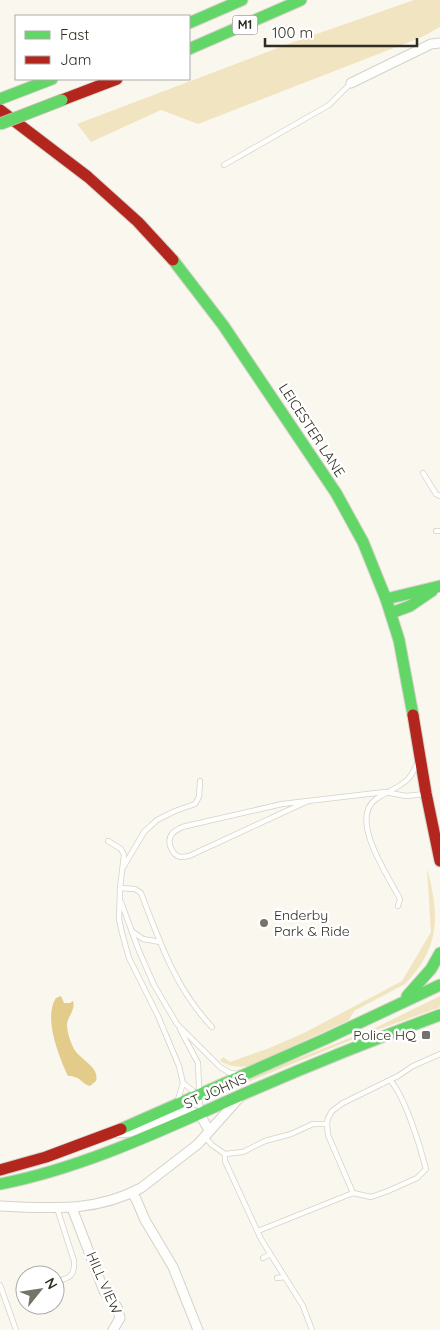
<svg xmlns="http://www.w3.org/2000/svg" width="440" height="1330" font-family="Quicksand,sans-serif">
<rect width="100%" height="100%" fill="#faf7ee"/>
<g fill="#f1e4c1">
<path d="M414,0h26v27l-18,10 -224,87 -37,-14 -70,32 -14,-18 211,-80z"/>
<path d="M427,868c13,49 13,79 -22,116l-51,27 -5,9 -95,44c-12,4 -22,4 -34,-3l3,-4 7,5 37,-13 37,-16 98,-52 29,-49z"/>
<path d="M440,996v11l-2,1 -72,26 -123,50 -2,-3 134,-53z"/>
</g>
<path fill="#e3cc89" d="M61,996l3,7h6l3,-2c3,8 -5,15 -6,23 0,7 3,17 6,23 6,13 27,19 23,34l-6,5c-10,-3 -9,-10 -22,-10 -9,-19 -25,-59 -12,-78z"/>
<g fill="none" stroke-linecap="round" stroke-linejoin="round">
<defs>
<g id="lane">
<path d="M224,165l105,-60 22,-22"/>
<path d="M423,473l13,21 4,2"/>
<path d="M436,531h4"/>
<path d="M308,801l-119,55c-2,0 -5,1 -8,1 -9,-1 -15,-16 -9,-23 2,-3 7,-5 10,-7l100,-23 103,-12 21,4 19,-2"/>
<path d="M108,841l13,8 3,6 -4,33 -1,31 3,14 7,25 29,58 21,50 4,17 -6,20"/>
<path d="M124,866l20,-34 13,-12 18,-9 20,-7 4,-7 1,-16"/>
<path d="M120,888l15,1 6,4c19,49 34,95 71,134"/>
<path d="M121,902l18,49 15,34 23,39 43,43 10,6 8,1"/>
<path d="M398,906l2,-7c-11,-22 -52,-80 -24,-100 10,-7 23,-11 32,-20 4,-4 7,-11 10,-17"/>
<path d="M133,932l10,7 17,3"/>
<path d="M180,1029l18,34 2,49"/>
<path d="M183,1083l14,11"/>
<path d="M205,1137l7,8 13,9 18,-2 22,-11 26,-7 22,-10h14"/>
<path d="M225,1154v7l36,78 42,67 9,24"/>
<path d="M353,1193l-25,-58 -1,-11 1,-6 4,-7 11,-8 55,-27 15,-10 27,-12"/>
<path d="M258,1231l95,-38 18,4 17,-6 29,-13 9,-9c-6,-24 -21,-72 -36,-89"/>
<path d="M263,1258l7,-4"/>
<path d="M277,1278l8,-1"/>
<path d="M55,1282c14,-4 20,-5 19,-21l-17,-53"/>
<path d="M0,1285l16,45"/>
</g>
<g id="street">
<path d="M351,83l80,-39 9,-1"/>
<path d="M118,1133l12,-1 51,-21 11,1 8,3 9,15"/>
<path d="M132,1193l4,6 9,21 28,47 25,63"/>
<path d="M0,1206c51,2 93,7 141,-18l57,-44 42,-47"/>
<path d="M72,1208l32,83 13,16 3,11 -7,12"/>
</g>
<g id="fast">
<path d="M189,23l53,-23"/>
<path d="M189,49l112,-49"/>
<path d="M0,99l52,-20"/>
<path d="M173,260l50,65 113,168 27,49 23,57 13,41 14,75"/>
<path d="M386,599l54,-13"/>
<path d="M391,613l19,-7 22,-15"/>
<path d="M407,996l24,-27 9,-16"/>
<path d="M121,1129l204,-90 115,-54"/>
<path d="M0,1184c83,-16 162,-54 239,-88 66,-29 133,-56 201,-81"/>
</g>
<g id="jam">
<path d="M62,100l55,-21"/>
<path d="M0,110l88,67 50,45 35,38"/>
<path d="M413,715l13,78 14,68"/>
<path d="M0,1170l46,-13 75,-28"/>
</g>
</defs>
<use href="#lane" stroke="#d5d2ca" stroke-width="6"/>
<use href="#street" stroke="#d5d2ca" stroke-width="11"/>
<use href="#fast" stroke="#d5d2ca" stroke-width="13"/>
<use href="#jam" stroke="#d5d2ca" stroke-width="13"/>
<use href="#lane" stroke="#fefefc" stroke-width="4.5"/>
<use href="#street" stroke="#fefefc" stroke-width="9"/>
<use href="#fast" stroke="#63d668" stroke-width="11"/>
<use href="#jam" stroke="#b3261e" stroke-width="11"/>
<defs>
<path id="fast-bridge" d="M0,124l62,-24"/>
</defs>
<use href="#fast-bridge" stroke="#c1bdae" stroke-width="13" stroke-linecap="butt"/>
<use href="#fast-bridge" stroke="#63d668" stroke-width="11"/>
</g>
<g fill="#767369" stroke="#fff" stroke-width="2">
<circle cx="264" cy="923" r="5"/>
<rect x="421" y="1030" width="10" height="10" rx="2.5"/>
</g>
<g text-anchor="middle" stroke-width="5" stroke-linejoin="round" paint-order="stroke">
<rect fill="#fff" stroke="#6d6b64" stroke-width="1" x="232.5" y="15.5" width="25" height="19" rx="4"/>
<g font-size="12" font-weight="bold" fill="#2f2c22">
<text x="245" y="29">M1</text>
</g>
<g font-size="14" fill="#2f2c22" stroke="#fff">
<text transform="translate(312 430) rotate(57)" y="5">LEICESTER LANE</text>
<text transform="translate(215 1091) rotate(-24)" y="5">ST JOHNS</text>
<text transform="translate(104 1283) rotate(66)" y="5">HILL VIEW</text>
</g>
<g font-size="14" fill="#2f2c22" stroke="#fff" text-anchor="start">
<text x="274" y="920">Enderby<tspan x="274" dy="16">Park &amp; Ride</tspan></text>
<text x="416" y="1040" text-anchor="end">Police HQ</text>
</g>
</g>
<rect x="15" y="15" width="175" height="65" fill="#ffffff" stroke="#acaba7"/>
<rect x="25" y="31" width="25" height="8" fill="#63d668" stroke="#acaba7"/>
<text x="60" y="40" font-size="15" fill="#2f2c22">Fast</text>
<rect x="25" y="56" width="25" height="8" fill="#b3261e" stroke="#acaba7"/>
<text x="60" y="65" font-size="15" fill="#2f2c22">Jam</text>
<g transform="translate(40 1290) rotate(60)"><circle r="24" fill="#ffffff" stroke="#acaba7"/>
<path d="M0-4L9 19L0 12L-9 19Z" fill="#767369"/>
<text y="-8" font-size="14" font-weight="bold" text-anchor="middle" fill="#2f2c22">N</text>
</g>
<path d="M265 38v8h152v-8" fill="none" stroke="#2f2c22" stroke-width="2.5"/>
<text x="272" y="38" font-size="15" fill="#2f2c22" stroke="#ffffff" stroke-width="4" paint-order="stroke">100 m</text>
</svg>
